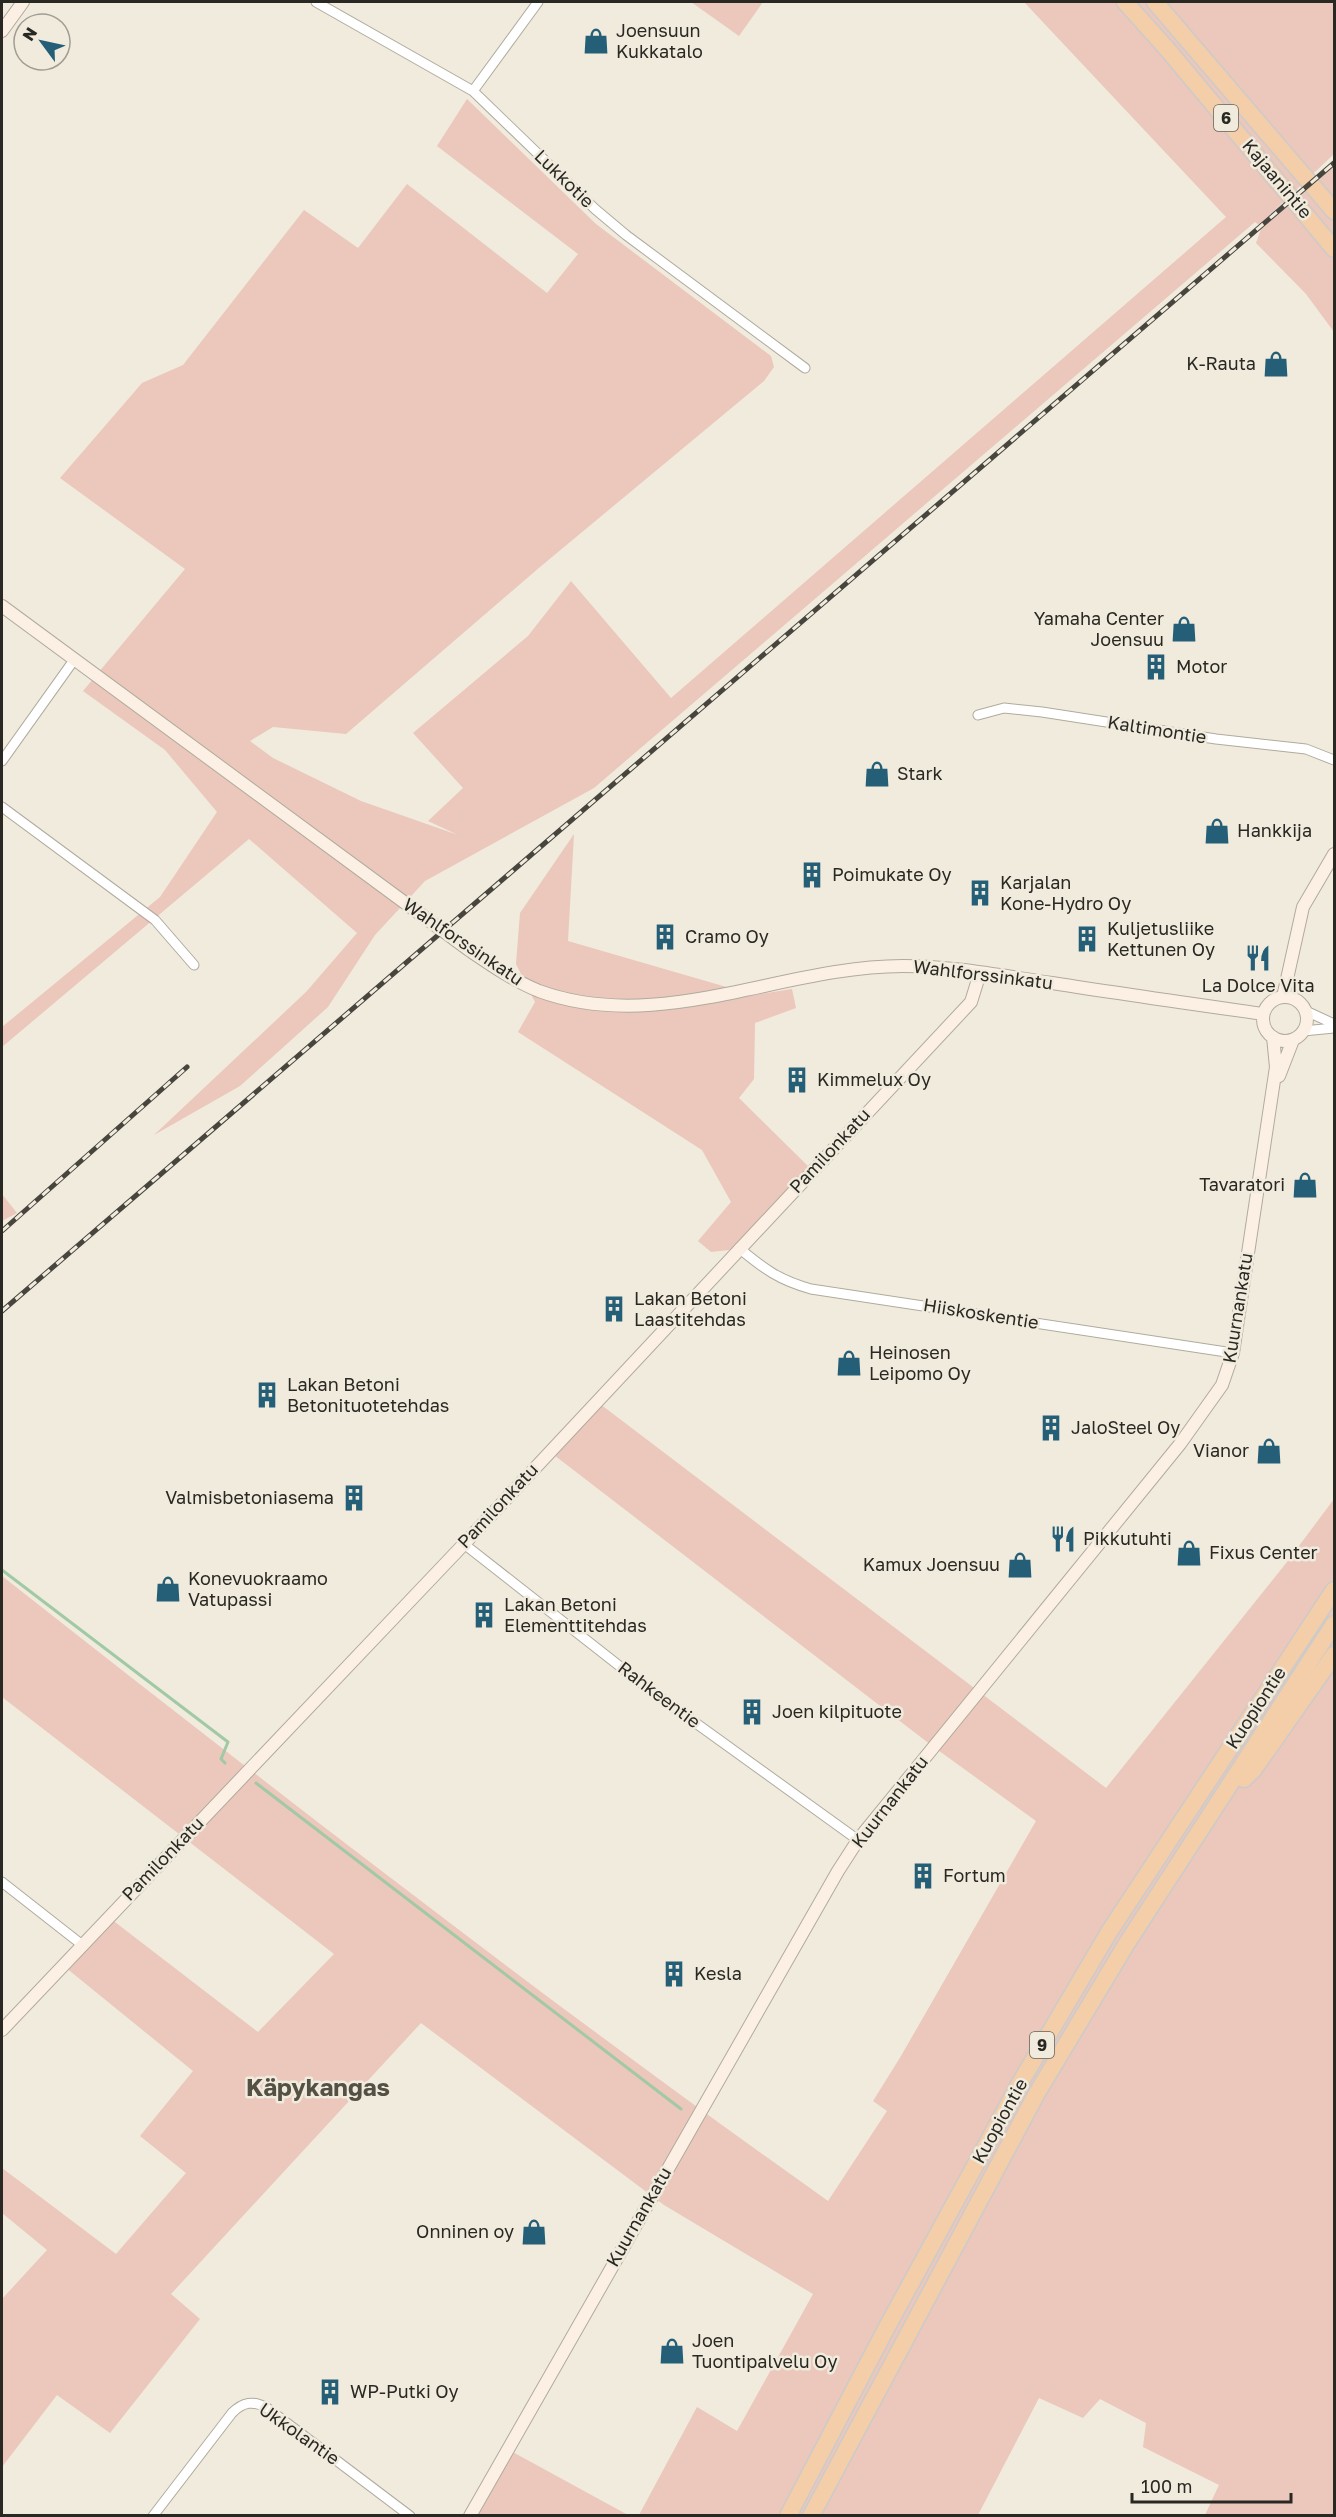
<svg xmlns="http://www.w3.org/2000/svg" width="1336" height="2517" font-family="'Golos Text',sans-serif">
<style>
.green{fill:#ebc7bc}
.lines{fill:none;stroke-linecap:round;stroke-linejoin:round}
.stream{stroke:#a1c9a5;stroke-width:3}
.street-casing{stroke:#b0ab9e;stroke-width:11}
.secondary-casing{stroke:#b0ab9e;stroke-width:14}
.highway-casing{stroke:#cccbca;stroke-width:19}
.street{stroke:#fff;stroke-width:9}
.secondary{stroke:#fcf0e5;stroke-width:12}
.highway{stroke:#f4cda9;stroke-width:16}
.rail-casing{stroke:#47453e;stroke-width:5}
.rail{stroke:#f0ebdd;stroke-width:3;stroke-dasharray:9;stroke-linecap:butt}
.labels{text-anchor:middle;stroke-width:5;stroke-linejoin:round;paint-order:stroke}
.shield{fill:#f0ebdd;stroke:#65625b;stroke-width:1.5}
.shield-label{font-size:16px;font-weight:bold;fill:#2a2823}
.poi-label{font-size:18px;fill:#2a2823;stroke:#f0ebdd;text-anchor:start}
.street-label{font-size:18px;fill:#2a2823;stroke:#f0ebdd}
.district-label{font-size:24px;font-weight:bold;fill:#545044;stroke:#f0ebdd}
</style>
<rect width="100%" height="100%" fill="#f0ebdd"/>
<path class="green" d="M691,2H763L739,36Z
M1024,2H1334V154L1259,225L1255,222L594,788L425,881L375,935L328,1007L240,1086L154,1135L306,992L357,933L249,839L2,1047V1027L160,897L217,812L165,750L83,691L185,569L60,478L142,383L183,365L304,210L358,248L407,184L547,293L578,254L437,146L467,99L596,224L771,356L774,367L764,381L540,567L346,734L273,727L250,741L273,758L361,801L458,835L428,821L463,788L413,733L528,636L571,581L671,698L1226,217Z
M1334,166V332L1306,294L1256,243L1261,229Z
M574,834L568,941L754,995L792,989L796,1008L755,1023L754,1079L739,1098L816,1174L747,1248L711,1252L698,1241L731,1202L702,1150L518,1032L535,1002L516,964L520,913Z
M2,1194L17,1213L2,1221Z
M600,1404L1106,1788L1287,1562L1334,1499V2515H1205L1219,2485L1143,2447L1146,2423L1100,2399L1083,2418L1039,2398L978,2515H639L697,2407L737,2431L813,2294L664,2205L421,2023L171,2294L200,2319L110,2433L57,2395L2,2467V2299L47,2250L2,2213V2168L116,2254L186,2173L140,2136L193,2071L65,1967L111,1919L258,2032L334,1954L2,1697V1576C273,1789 546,2001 828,2201L887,2111L873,2101L901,2056L1036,1821L931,1745L554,1455Z
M509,2450L628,2515L472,2516Z"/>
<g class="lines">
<path class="stream" d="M2,1570L228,1742L221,1759L225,1763
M256,1783L681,2109"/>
<g class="street-casing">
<path id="street" d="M316,2L473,91L595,209L626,235L805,368
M473,91L538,2
M978,715L1004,708L1042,712L1216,739L1306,749L1334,760
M2,761L74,660
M2,807L155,920L194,965
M1306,1011L1334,1024
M1303,1031L1334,1028
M739,1248C764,1269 779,1280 811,1289L1233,1353
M464,1544L650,1690L858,1840
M2,1882L81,1944
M153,2516L232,2413C243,2402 253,2400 267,2408L410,2516"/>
</g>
<g class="secondary-casing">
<path id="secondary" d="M2,31L23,2
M2,606L469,950C491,965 514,981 539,991C659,1035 782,966 903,966C953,966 1003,976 1052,983C1122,994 1193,1004 1263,1014
M1283,997L1303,907L1334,854
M1263 1019a22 22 0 1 1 44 0a22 22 0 1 1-44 0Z
M1279,1076L1293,1040
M2,2030L464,1544L971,1002L980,973
M470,2516L838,1871L858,1840L1180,1444L1222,1385L1233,1353L1276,1067L1273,1037"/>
</g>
<g class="highway-casing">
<path id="highway" d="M1125,2L1168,50L1334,249
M1155,2L1334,211
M1244,1779L1254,1769L1334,1655
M788,2516L887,2327L1020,2083L1109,1932L1334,1590
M811,2516L1037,2093L1127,1943L1334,1624"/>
</g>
<use href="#street" class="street"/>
<use href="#secondary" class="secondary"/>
<use href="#highway" class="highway"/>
<g class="rail-casing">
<path id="rail" d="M2,1231L187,1067
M2,1311L1334,163"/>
</g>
<use href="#rail" class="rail"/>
</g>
<defs>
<g id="shop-bare" transform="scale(2.07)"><path d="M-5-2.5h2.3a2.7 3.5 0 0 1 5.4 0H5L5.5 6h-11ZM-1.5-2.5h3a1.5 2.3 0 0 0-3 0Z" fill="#245f77" stroke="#f0ebdd" stroke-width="2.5" paint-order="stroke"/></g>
<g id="building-bare" transform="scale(2.07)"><path d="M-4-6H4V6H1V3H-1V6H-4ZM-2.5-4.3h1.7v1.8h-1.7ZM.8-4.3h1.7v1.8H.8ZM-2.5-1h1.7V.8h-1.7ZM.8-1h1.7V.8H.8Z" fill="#245f77" stroke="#f0ebdd" stroke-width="2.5" paint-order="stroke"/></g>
<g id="restaurant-bare" transform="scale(2.07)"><path d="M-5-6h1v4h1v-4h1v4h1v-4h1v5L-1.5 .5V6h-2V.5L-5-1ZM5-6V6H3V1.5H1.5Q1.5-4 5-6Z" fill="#245f77" stroke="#f0ebdd" stroke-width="2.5" paint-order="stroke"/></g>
</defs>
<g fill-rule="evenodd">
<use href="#shop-bare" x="596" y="41"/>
<use href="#shop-bare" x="1276" y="364"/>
<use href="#shop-bare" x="1184" y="629"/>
<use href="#building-bare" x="1156" y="667"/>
<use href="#shop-bare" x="877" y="774"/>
<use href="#shop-bare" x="1217" y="831"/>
<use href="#building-bare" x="812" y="875"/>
<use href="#building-bare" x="980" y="893"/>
<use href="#building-bare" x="665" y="937"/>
<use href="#building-bare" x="1087" y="939"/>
<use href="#restaurant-bare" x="1258" y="958"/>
<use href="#building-bare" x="797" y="1080"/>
<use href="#shop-bare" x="1305" y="1185"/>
<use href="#building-bare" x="614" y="1309"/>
<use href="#shop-bare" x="849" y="1363"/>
<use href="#building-bare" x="267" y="1395"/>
<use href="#building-bare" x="1051" y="1428"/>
<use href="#shop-bare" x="1269" y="1451"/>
<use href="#building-bare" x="354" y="1498"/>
<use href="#restaurant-bare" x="1063" y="1539"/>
<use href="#shop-bare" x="1189" y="1553"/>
<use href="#shop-bare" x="1020" y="1565"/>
<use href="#shop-bare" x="168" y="1589"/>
<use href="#building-bare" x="484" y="1615"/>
<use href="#building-bare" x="752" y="1712"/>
<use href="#building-bare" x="923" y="1876"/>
<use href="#building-bare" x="674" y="1974"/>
<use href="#shop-bare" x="534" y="2232"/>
<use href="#shop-bare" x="672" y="2351"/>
<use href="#building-bare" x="330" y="2392"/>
</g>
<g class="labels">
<g class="shield">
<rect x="1214" y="105" width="24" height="26" rx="4.5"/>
<rect x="1030" y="2032" width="24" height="26" rx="4.5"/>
</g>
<g class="shield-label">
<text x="1226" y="124">6</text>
<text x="1042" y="2051">9</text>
</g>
<g class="poi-label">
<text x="616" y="37">Joensuun<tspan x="616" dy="21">Kukkatalo</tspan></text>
<text x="1256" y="370" text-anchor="end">K-Rauta</text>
<text x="1164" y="625" text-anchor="end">Yamaha Center<tspan x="1164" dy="21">Joensuu</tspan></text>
<text x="1176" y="673">Motor</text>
<text x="897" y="780">Stark</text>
<text x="1237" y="837">Hankkija</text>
<text x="832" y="881">Poimukate Oy</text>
<text x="1000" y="889">Karjalan<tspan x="1000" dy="21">Kone-Hydro Oy</tspan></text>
<text x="1107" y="935">Kuljetusliike<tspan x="1107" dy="21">Kettunen Oy</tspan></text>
<text x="685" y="943">Cramo Oy</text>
<text x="1258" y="992" text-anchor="middle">La Dolce Vita</text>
<text x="817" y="1086">Kimmelux Oy</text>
<text x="1285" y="1191" text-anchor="end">Tavaratori</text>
<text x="634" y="1305">Lakan Betoni<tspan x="634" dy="21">Laastitehdas</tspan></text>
<text x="869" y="1359">Heinosen<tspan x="869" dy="21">Leipomo Oy</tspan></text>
<text x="287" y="1391">Lakan Betoni<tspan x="287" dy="21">Betonituotetehdas</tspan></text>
<text x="1071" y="1434">JaloSteel Oy</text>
<text x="1249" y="1457" text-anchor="end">Vianor</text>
<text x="334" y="1504" text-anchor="end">Valmisbetoniasema</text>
<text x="1083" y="1545">Pikkutuhti</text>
<text x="1209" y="1559">Fixus Center</text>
<text x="1000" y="1571" text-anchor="end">Kamux Joensuu</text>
<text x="188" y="1585">Konevuokraamo<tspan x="188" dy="21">Vatupassi</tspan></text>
<text x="504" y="1611">Lakan Betoni<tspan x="504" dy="21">Elementtitehdas</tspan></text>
<text x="772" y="1718">Joen kilpituote</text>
<text x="943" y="1882">Fortum</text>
<text x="694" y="1980">Kesla</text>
<text x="514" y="2238" text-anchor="end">Onninen oy</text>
<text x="692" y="2347">Joen<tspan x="692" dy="21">Tuontipalvelu Oy</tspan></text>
<text x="350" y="2398">WP-Putki Oy</text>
</g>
<g class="street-label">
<text transform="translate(564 179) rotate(44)" y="6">Lukkotie</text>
<text transform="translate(1277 179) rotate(50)" y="6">Kajaanintie</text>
<text transform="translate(1157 730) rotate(9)" y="6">Kaltimontie</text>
<text transform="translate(463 942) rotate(34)" y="6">Wahlforssinkatu</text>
<text transform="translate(983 975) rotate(7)" y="6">Wahlforssinkatu</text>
<text transform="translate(830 1151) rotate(-47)" y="6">Pamilonkatu</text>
<text transform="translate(1238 1308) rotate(-81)" y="6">Kuurnankatu</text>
<text transform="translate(981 1314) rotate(9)" y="6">Hiiskoskentie</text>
<text transform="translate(498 1506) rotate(-47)" y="6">Pamilonkatu</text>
<text transform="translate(659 1695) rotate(37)" y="6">Rahkeentie</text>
<text transform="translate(1256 1708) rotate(-57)" y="6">Kuopiontie</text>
<text transform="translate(890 1802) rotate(-52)" y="6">Kuurnankatu</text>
<text transform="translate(163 1859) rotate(-46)" y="6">Pamilonkatu</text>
<text transform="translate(1000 2121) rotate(-61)" y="6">Kuopiontie</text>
<text transform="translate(639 2217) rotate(-60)" y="6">Kuurnankatu</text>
<text transform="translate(299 2434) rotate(35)" y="6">Ukkolantie</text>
</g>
<g class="district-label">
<text x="318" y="2096">Käpykangas</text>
</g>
</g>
<rect width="1336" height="2517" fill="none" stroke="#2a2823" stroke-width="6"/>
<g transform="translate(42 42) rotate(303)"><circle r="28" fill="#f0ebdd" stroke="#a19d93" stroke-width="1.5"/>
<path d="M0-4.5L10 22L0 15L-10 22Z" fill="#245f77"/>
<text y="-9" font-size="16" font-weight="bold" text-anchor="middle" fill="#2a2823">N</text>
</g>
<path d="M1132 2493v9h159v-9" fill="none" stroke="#2a2823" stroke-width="3"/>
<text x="1141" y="2493" font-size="18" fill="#2a2823" stroke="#f0ebdd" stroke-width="4.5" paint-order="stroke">100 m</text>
</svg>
